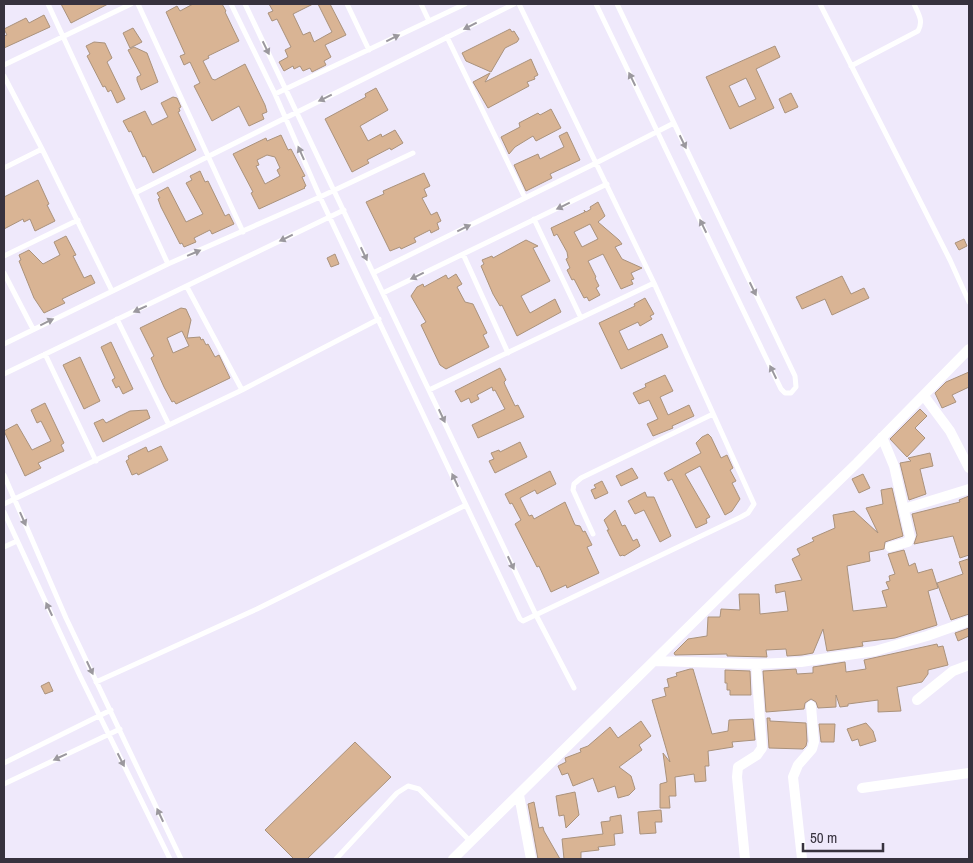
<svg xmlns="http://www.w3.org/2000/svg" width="973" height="863" font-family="'Archivo Narrow',sans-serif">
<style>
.building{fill:#d9b494;stroke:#aa927c;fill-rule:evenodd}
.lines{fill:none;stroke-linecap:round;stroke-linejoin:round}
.service{stroke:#fff;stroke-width:5}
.minor{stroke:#fff;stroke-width:10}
.oneway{fill:#9b989e}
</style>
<rect width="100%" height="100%" fill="#efe9fb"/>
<path class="building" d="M61,4H108L71,23Z
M193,4H222L226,11L225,12L239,41L208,56L209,58L203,61L212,79L215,80L245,64L265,105L267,112L262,114L264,119L249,126L239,106L212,121L194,86L200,83L190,62L184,65L180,56L185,54L166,12L177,6L180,11Z
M269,4H313L293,14L303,35L310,32L314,42L332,32L318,4H330L346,35L325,45L331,57L324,61L326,65L312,72L310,68L303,71L300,66L294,69L293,66L284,71L279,62L288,57L285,50L291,47L277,19L272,21L268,13L273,11Z
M44,15L50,27L4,48V36L7,35L4,29L26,18L29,23Z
M133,28L142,42L130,48L123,33Z
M510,29L512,32L514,31L519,39L517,42L505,48L491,72L466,61L462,53Z
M94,42L105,43L112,58L107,62L125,99L117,103L111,90L108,92L105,86L103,87L87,56L90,54L86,46Z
M775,46L780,57L756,69L774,108L730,129L706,77ZM746,78L756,99L739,107L729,86Z
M134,47L147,53L158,82L141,90L137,80V77L141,75L128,50Z
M531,59L538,75L534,77L535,79L527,82L529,86L488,108L473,82L490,73L485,82Z
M376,88L388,110L360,126L368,141L381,134L382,137L395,130L403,143L391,150L390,148L367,160L369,163L352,172L325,119L366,97L365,94Z
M791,93L798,107L785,113L779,99Z
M173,97L177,98L181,107L179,108L180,111L178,112L196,150L153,173L145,156L143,157L131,131L129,132L123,121L145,111L152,125L168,117L161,103Z
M551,109L561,128L536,141L533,136L515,147L509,154L501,137L520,127L519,123L538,113L540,115Z
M567,132L580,160L550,174L552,178L526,191L514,165L538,154L540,159L564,147L559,136Z
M281,135L288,150L291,149L305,176L302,177L306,186L304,187L305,188L259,209L251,193L253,192L233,154L266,138L267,141ZM267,155L275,157L280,168L277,170L280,176L265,184L256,166L259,165L257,160Z
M200,171L205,182L208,181L225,216L229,214L234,224L212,234L210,230L194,238L196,242L184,247L182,243L180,244L161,207L158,199L160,198L157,193L168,187L186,222L203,214L186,183L192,180L190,176Z
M424,173L430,186L424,189L427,196L422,198L431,215L437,212L441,221L437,223L439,229L431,233L430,230L414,238L416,242L401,249L400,247L390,251L366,202L384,194L383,191Z
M38,180L49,204L47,205L55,221L35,231L30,219L24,222L23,219L4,229V197Z
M598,202L605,216L598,222L619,240L622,244L615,247L622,259L642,268L631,273L634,279L631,280L633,284L621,289L603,254L588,261L596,277L595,278L599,286L596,288L600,295L589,301L587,297L584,298L574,279L572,280L567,270L570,268L566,259L568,258L567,252L557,234L554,236L551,228L585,212L584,210L586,212L591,209L590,207ZM590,224L598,239L582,247L574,232Z
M66,236L76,255L73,256L84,278L91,275L95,283L62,299L65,303L44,313L34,298L19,261L21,260L19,255L29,250L43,264L60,255L54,242Z
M964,239L967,246L959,250L955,243Z
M526,240L538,246L533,248L550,281L521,296L530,313L555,299L561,312L517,336L502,305L500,306L493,294L481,266L484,264L482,260L492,256L493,258Z
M335,254L339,264L331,267L327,258Z
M456,274L462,284L457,287L465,302L473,304L487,333L483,335L489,347L446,369L440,365L421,325L426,322L411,296L417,287L423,284L424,287L446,275L448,279Z
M842,276L851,294L864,288L869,298L832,315L825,299L802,309L796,297Z
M645,298L654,314L650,316L652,319L640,326L638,322L619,331L628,350L662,334L668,347L621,369L599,323L635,306L634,304Z
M181,308L186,309L191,320L187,338L200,337L201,340L203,339L206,345L208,344L215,357L219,355L230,378L176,404L174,401L172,402L164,387L151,358L154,356L140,328ZM182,331L189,346L173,353L167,338Z
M111,342L133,389L123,394L119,386L116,388L112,380L115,378L101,347Z
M80,357L100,401L84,409L63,365Z
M500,368L506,380L504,382L505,385L515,406L518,405L524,417L478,438L472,425L505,409L495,390L493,391L492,387L477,395L479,399L471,403L469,398L461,402L455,391Z
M969,372V387L952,395L956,402L942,408L935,393L946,382Z
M665,375L673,391L660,397L668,415L689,405L694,416L672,426L673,428L653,436L647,424L658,419L649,400L639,404L633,393L646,387L645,384Z
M45,403L64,443L61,445L64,451L38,463L41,468L25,476L4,431L17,424L32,450L51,441L41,421L37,423L31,410Z
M920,409L927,416L915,428L925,438L907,457L890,439Z
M147,410L150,418L103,442L94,423L103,419L106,423L130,411Z
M708,434L711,437L721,458L727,455L732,466L733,468L730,470L736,481L732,483L740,499L732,511L725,515L700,466L685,474L710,517L706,519L707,523L696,528L672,479L668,481L664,473L701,453L696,443L702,437Z
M520,442L527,457L495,473L489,461L494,459L491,453L499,450L500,452Z
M161,446L168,460L138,475L137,473L132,475L126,461L129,459L128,456L146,447L148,452Z
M930,453L933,466L920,469L926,494L909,500L900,463L911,461L908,458Z
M632,468L638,478L621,486L616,476Z
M550,471L556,484L537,494L535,490L520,498L529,516L532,515L534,519L565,502L575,525L580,526L583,532L585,531L592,545L587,547L599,573L567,588L566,585L551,592L539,566L537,567L515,524L521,520L512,503L510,504L505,494Z
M863,474L870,488L859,493L852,479Z
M602,481L608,493L595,499L591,490L596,488L594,485Z
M892,488L903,536L885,542L884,549L869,552L870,561L847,566L853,611L887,607L882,591L889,589L886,582L890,581L889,576L895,574L888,554L904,550L909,566L915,563L918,573L932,569L938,588L928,591L937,625L895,638L862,642L863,646L827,651L823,629L813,653L802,655L787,656L786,649L766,650L767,657L727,656V654L675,655L674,653L688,639L707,636L708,617H720L721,609L740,610L739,594H759L760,614L788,611L785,591L776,593L775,585L802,580L792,559L800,555L797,549L814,541L812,538L835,528L833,515L854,511L878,533L866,508L883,504L881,490Z
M645,492L647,497H654L671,536L660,542L644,510L635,514L628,501Z
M969,496V555L960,558L953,536L914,544L917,535L912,514L960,502L959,500Z
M615,510L622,526L625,525L633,541L637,539L640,546L624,556L623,555L620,556L607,530H609L604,520Z
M968,559L969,564V614L951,620L937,583L963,574L959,562Z
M969,628V636L958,641L955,633Z
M937,644L938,647L943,646L948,665L928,670V674L922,682L897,687L901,711L878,712V700L848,704V706L840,707L836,695V707L818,708L816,702L811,699L805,703L804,709L766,712L763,671L796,669L797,674L813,673V667L845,662L846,672L866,669L864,660Z
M690,669H693L712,734L728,731L729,720L753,719L755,740L732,742L733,747L708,751L709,766H705L706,781L695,782L694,774L675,777L676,796H669L670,808H660V784L667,782L663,753L670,762L652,700L666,696L664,688L669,687L667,679L677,676L676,673Z
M725,670L750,671L751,695H730V690H727V683H725Z
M49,682L53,691L45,694L41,686Z
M767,718H770V721L806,723L807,741L806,746L803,749L769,748Z
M641,721L651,736L639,745L642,750L619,767L631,776L635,789L629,795L618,798L615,786L598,792L593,778L573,786L568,773L562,775L558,766L566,762L565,758L581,752L580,749L588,746L610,727L618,738Z
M866,723L873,731L876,741L860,746L858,739L852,741L847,729Z
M819,724H835L834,742H821Z
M355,742L391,777L307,859H294L265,830Z
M575,792L579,815L566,828L564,815L559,816L556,796Z
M534,802L539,828L543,827L544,831L560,859H538L528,804Z
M661,810L662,822H655L656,833L640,834L638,812Z
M621,815L623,833L614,834L615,845L598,847L599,850L581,852V859H564L562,839L603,834L601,822L610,821V817Z"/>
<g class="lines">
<path class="service" d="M48,4L168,264
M138,4L243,232
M231,4L275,94L320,197L520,619L523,621L741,517L748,513L754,504L654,283L519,4
M245,4L536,615L574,688
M347,4L369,50
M421,4L429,21
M596,4L781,389L785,393H791L796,387L795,376L617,4
M820,4L950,260L969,302
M447,37L525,198
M4,65L131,4
M851,66L918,31C924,21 918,13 914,4
M4,76L42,149L112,291
M275,94L465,4
M4,168L42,149
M135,193L514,4
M534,219L581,318
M463,254L508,353
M4,256L78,220
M4,273L33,329
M373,273L596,163L674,123
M187,287L242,390
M383,293L607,184
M117,319L169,425
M4,344L168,264L320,197L413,153
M45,354L96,461
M4,374L344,210
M429,390L654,283
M4,475L66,618L181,859
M4,504L242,390L379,319
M4,512L80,676L170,859
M593,534L573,490L574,484L581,478L713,414
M4,547L17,541
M96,682L257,609L466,505
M4,763L111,710
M4,784L120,729
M336,859L397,793L408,786L419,789L470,841"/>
<path class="minor" d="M924,396L950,431L969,468
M882,437L894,466L910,537L908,542L890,547
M904,509L969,489
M655,661L756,664L801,662L875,651L927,636L969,621
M917,700L953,671L969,665
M862,788L969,773
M519,795L531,859
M453,859L731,585L857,463L969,349
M745,859L737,777L738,767L757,755L762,748L756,664
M802,859L793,777L798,765L812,749L814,742L811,706"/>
</g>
<defs><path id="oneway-solid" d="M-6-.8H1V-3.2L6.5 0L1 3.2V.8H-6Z" transform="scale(1.25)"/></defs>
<g class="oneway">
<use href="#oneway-solid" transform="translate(470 26) rotate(153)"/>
<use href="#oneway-solid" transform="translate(393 38) rotate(-26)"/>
<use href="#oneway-solid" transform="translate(266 48) rotate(64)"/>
<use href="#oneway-solid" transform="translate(632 79) rotate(-116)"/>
<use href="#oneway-solid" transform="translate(325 98) rotate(154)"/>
<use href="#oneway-solid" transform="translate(683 142) rotate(64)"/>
<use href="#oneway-solid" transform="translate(301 153) rotate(-114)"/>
<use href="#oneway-solid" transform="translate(563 206) rotate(154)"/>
<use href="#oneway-solid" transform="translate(703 226) rotate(-116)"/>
<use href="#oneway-solid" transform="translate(464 228) rotate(-26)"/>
<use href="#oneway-solid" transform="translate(286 238) rotate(154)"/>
<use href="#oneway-solid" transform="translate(194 253) rotate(-23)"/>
<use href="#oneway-solid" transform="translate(364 254) rotate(65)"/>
<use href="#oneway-solid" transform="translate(417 276) rotate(154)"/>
<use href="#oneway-solid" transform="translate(753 289) rotate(64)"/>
<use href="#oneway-solid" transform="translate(140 309) rotate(155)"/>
<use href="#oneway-solid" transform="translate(47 322) rotate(-26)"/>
<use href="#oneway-solid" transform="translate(773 372) rotate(-116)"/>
<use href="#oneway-solid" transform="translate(442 416) rotate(65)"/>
<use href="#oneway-solid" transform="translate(455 480) rotate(-115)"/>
<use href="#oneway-solid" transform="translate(23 519) rotate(66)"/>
<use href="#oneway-solid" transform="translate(511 563) rotate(65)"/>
<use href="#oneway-solid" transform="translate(49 609) rotate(-115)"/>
<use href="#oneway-solid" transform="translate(90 668) rotate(65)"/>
<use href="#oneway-solid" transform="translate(60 757) rotate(155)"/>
<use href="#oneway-solid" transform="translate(121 760) rotate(63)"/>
<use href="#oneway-solid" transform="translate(160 815) rotate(-115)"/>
</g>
<rect width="973" height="863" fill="none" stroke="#37323e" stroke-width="10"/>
<path d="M803 843v8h80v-8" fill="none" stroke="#37323e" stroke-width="2.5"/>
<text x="810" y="843" font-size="15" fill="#37323e" stroke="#efe9fb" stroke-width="4" paint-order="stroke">50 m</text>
</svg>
